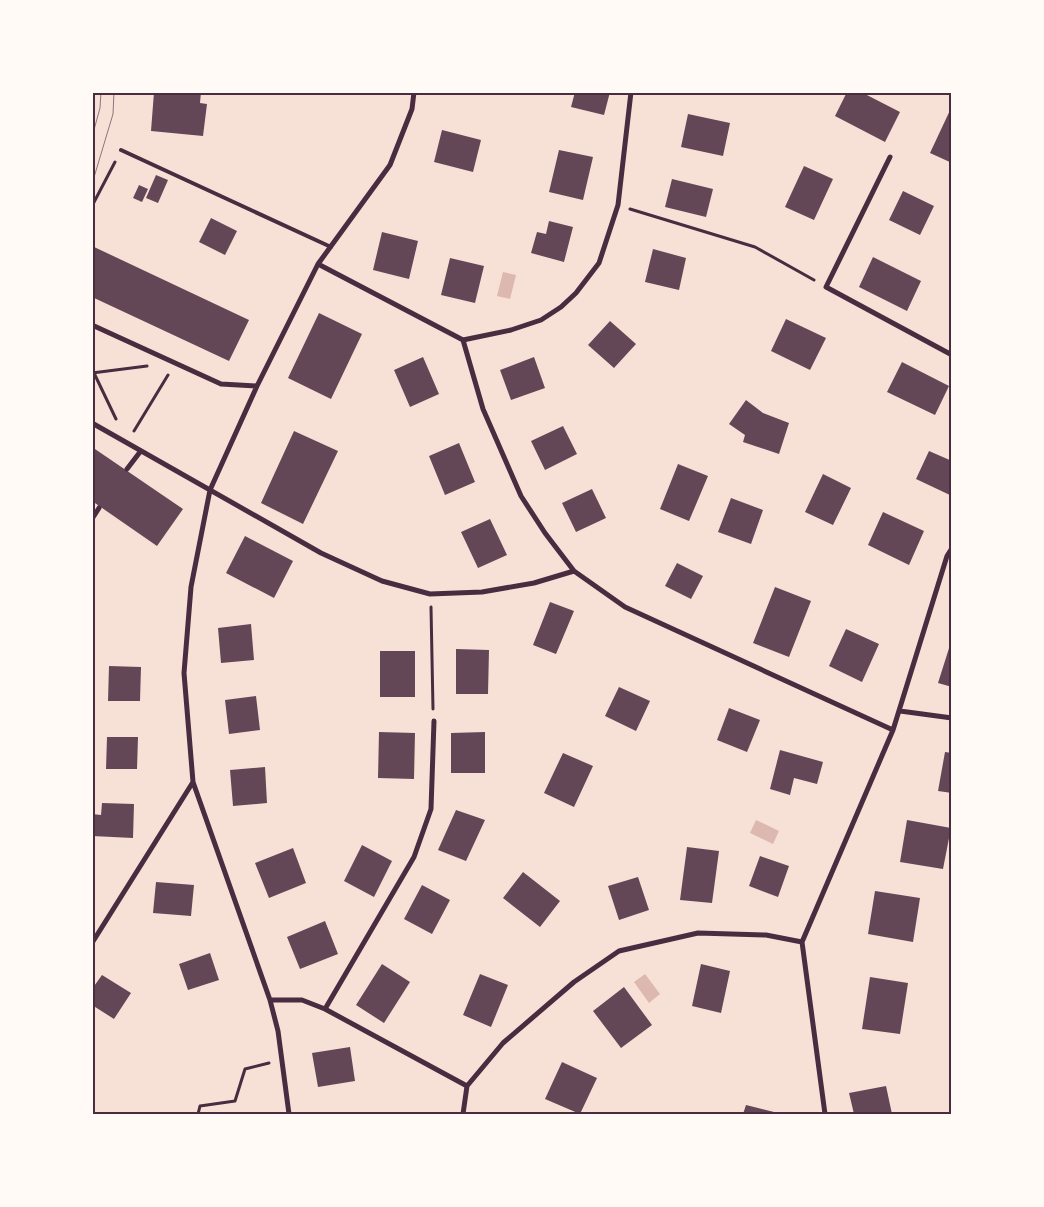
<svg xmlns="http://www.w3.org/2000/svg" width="1044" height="1207" font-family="Mulish,sans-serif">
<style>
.water{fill:#dcb8b0}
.building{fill:#644757}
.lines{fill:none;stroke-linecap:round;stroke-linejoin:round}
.path{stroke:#4a2c40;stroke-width:3}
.service{stroke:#4a2c40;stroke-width:4}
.minor{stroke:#4a2c40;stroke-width:5}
.tram{stroke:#8f747c;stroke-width:1}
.neatline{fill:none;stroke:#4a2c40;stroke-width:2}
</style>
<rect width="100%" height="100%" fill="#f7e1d7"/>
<path class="water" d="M503,272L516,275L510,299L497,296Z
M756,820L779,831L773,844L750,833Z
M645,974L660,994L649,1003L634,982Z"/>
<path class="building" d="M154,92H201L200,103L207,104L203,136L151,131Z
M575,92H610L604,115L571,107Z
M847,92H861L900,112L885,142L835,116Z
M952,106V163L930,153Z
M688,114L730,123L723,156L681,147Z
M442,130L481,140L473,172L434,162Z
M559,150L593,157L583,200L549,192Z
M804,166L833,179L814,220L785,207Z
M156,175L168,180L158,203L146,198Z
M672,179L713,189L706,217L665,207Z
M139,185L148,189L142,202L133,198Z
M903,191L934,206L920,235L889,220Z
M211,218L237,231L225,255L199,242Z
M549,221L573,227L564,262L531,253L537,232L546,234Z
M382,232L418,241L409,279L373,270Z
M92,246L249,320L229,361L92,297Z
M653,249L686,258L679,290L645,282Z
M873,257L921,281L907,311L859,287Z
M450,258L484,266L475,303L441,295Z
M319,313L362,334L331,399L288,378Z
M786,319L826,338L810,370L771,351Z
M610,321L636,344L614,368L588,345Z
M423,357L439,394L410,407L394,370Z
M534,357L545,388L511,400L500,370Z
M902,362L949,386L935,415L887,392Z
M746,400L763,413L789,423L779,454L743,442L745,435L729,424Z
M563,426L577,454L545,470L531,441Z
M294,431L338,451L303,524L261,503Z
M459,443L475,482L445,495L429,456Z
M92,447L183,509L157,546L92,501Z
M929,451L952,461V496L916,479Z
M678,464L708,476L689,521L660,509Z
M823,474L851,488L833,525L805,512Z
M592,489L606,518L576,532L562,503Z
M731,498L763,510L751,544L718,532Z
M883,512L924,531L909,565L868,545Z
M490,519L507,555L478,568L461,532Z
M245,536L293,561L274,598L226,573Z
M677,563L703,576L691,599L665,586Z
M775,587L811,601L789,657L753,643Z
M550,602L574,611L556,654L533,645Z
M251,624L254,660L221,663L218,628Z
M846,629L879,644L862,682L829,666Z
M950,645H952V687L938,683Z
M456,649L489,650L488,694H456Z
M380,651H415V697H380Z
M109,666L141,667L140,701H108Z
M619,687L650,701L636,731L605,716Z
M256,696L260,730L229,734L225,700Z
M729,708L760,720L747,752L717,740Z
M379,732L415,733L414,779L378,778Z
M485,732V773H451V733Z
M107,737H138L137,769H106Z
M780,750L823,762L817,784L794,778L790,795L770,789Z
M945,752L952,753V793L938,791Z
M563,753L593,766L574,807L544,793Z
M265,767L267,803L233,806L230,770Z
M102,803L134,804L133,838L92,836V814L101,815Z
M456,810L485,820L466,861L438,850Z
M907,820L951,828L943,869L900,862Z
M362,845L392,861L374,897L344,881Z
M687,847L719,851L712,903L680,900Z
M293,848L306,883L269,898L255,863Z
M760,856L789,866L778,897L749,886Z
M523,872L560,901L540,927L503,898Z
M638,877L649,910L619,920L608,886Z
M156,882L194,885L191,916L153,913Z
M422,885L450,900L432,934L404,919Z
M875,891L920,898L913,942L868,934Z
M325,921L338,954L300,969L287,937Z
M210,953L219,980L188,990L179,964Z
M382,964L410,982L384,1023L356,1005Z
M701,964L730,971L721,1013L692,1006Z
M480,974L508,985L491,1027L463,1015Z
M102,975L131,993L114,1019L92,1005V989Z
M870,977L908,983L900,1034L862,1029Z
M624,987L652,1025L621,1048L593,1011Z
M350,1047L355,1081L318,1087L312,1053Z
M562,1062L597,1078L580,1114L545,1099Z
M886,1086L892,1114H854L849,1093Z
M746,1105L782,1114H743Z"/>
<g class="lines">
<path class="path" d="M92,206L115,162
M630,209L755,247L814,280
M92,373L147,366
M94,373L116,419
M134,431L168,375
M431,607L433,709
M198,1114L200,1106L235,1101L245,1069L269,1063"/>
<path class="service" d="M121,150L331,247"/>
<path class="minor" d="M890,157L826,287L952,355
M318,264L463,340L483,409L521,496L545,533L574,571L625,607L893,730
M92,325L221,384L257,386
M463,340L511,330L541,320L561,307L576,293L599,263L618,205L631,92
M92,423L321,553L382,581L430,594L482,592L534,583L574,571
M127,469L140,452
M92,519L99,508
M900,711L952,718
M92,943L193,782
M270,1000H302L325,1009L467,1086
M325,1009L414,857L431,809L434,721
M289,1114L278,1031L270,1000L193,782L184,673L191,587L210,490L257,386L318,264L390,165L412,109L414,92
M463,1114L467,1086L503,1043L574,982L619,951L698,933L766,935L802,942
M825,1114L802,942L893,730L947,556L952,548"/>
<path class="tram" d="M92,137L100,108L101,92
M92,184L113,114L114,92"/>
</g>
<rect width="1044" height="1207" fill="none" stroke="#fffaf5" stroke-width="188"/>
<rect x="94" y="94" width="856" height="1019" class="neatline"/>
</svg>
